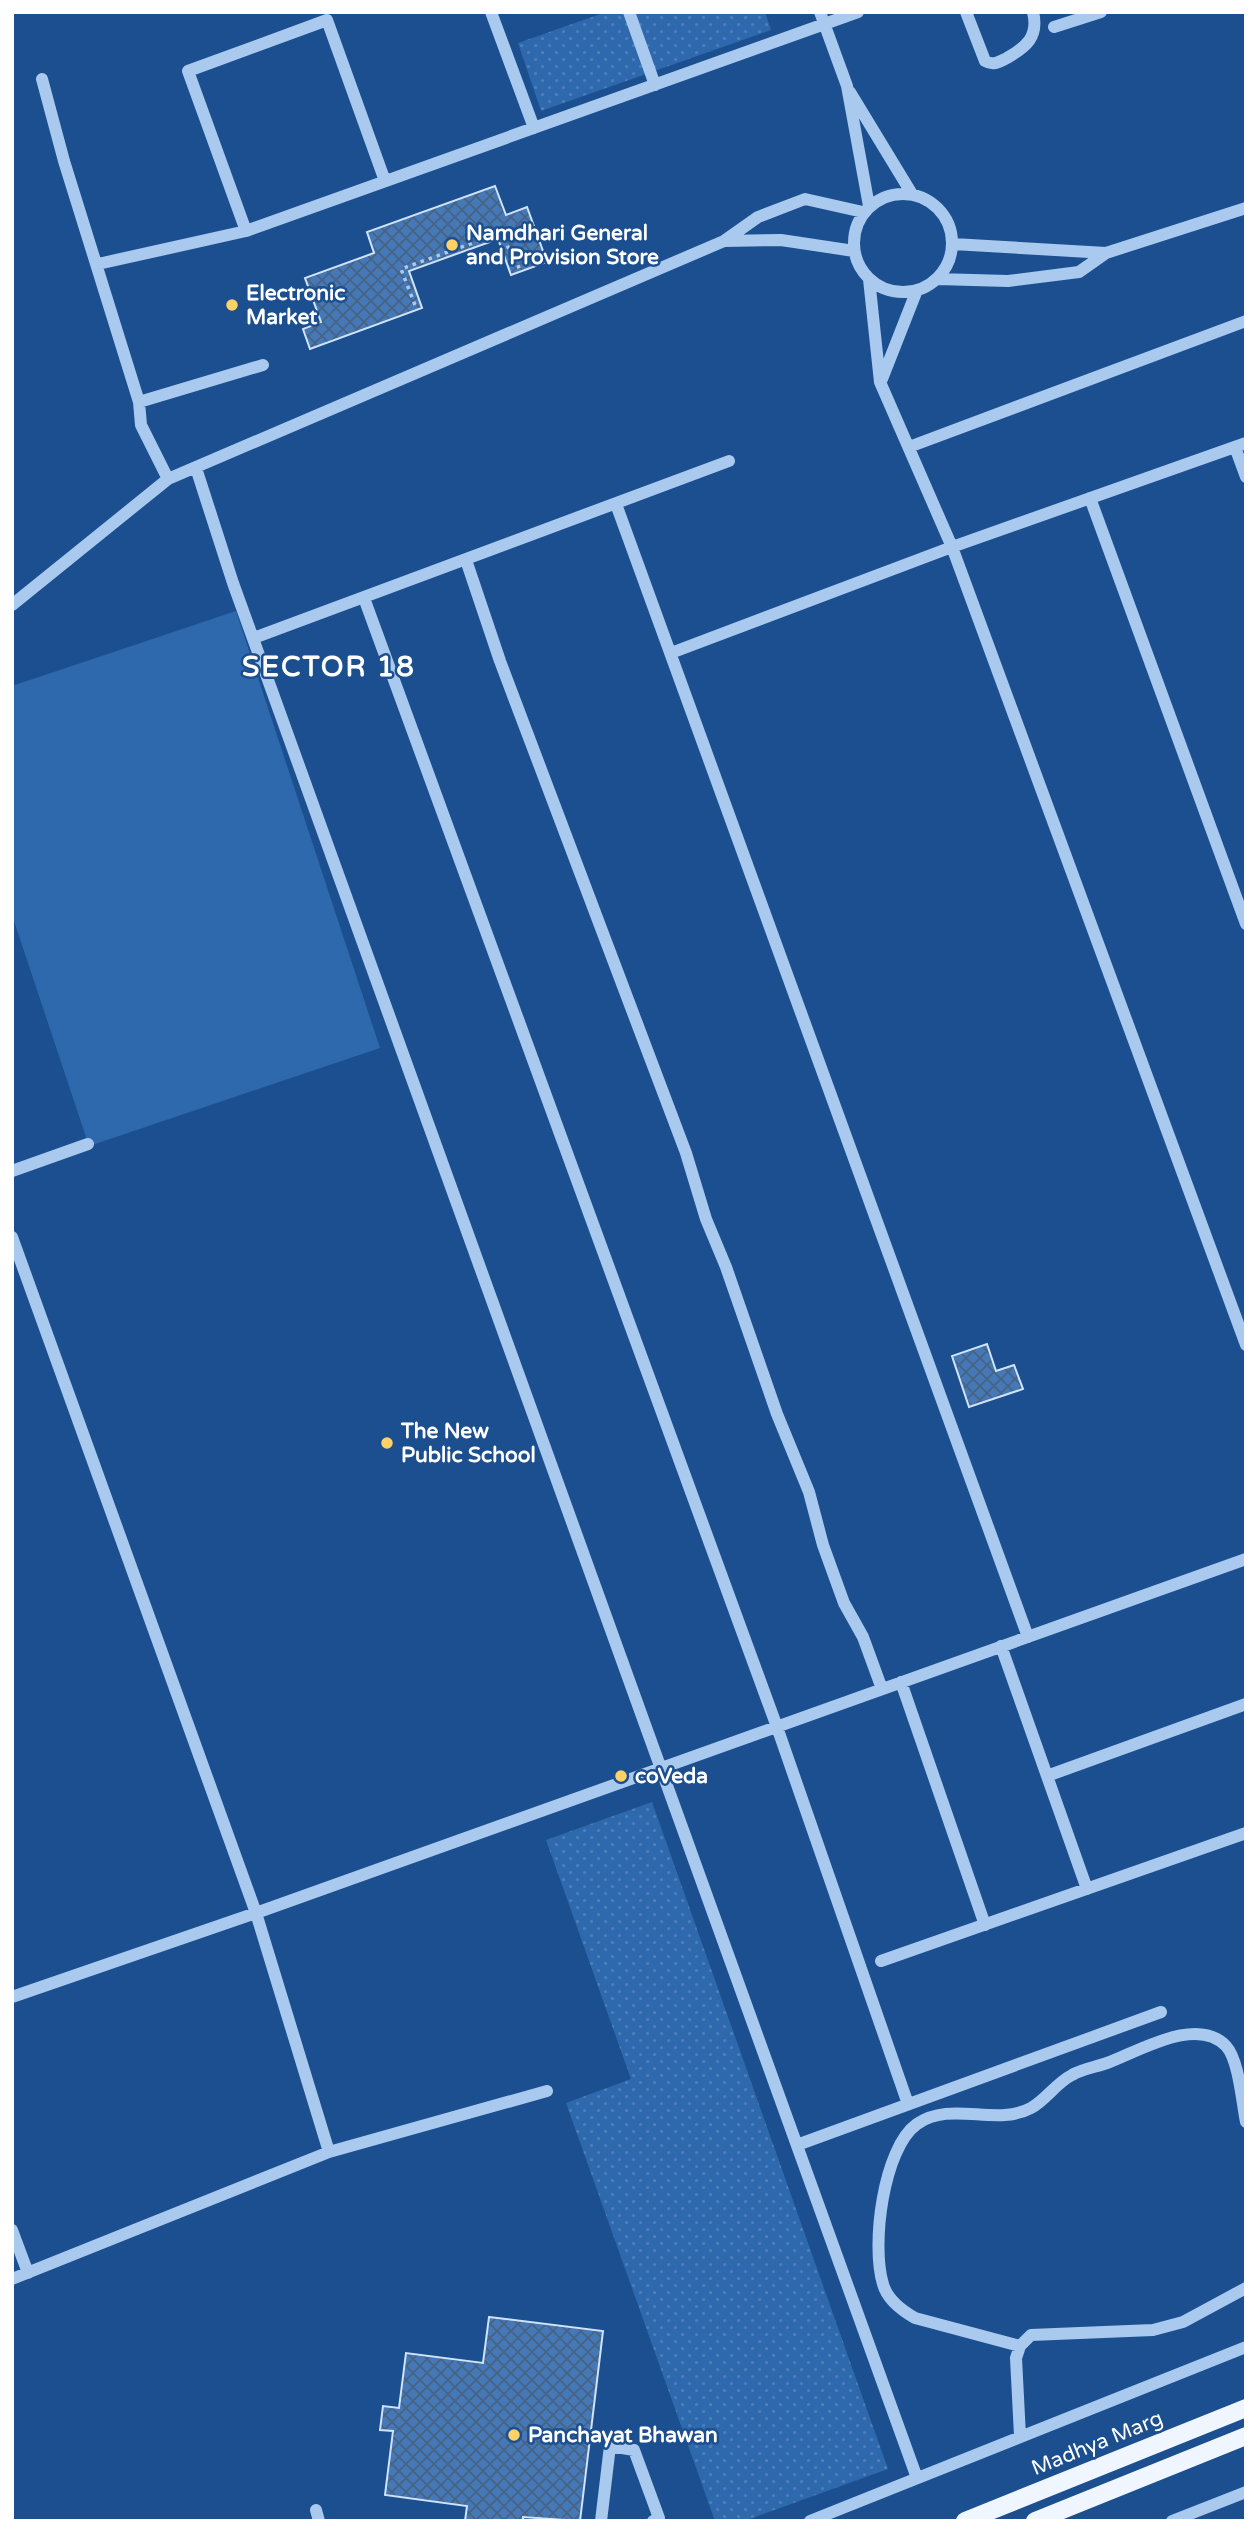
<svg xmlns="http://www.w3.org/2000/svg" width="1258" height="2533" font-family="'Varela Round',sans-serif">
<style>
.grass{fill:url(#grass-dots)}
.garden{fill:#2e69ad}
.building{fill:url(#building-cross-hatch);stroke:#cfe3fa;stroke-width:2}
.lines{fill:none;stroke-linecap:round;stroke-linejoin:round}
.path{stroke:#a9c9ee;stroke-width:3.5;stroke-dasharray:3.5 5;stroke-linecap:butt}
.minor{stroke:#a9c9ee;stroke-width:12}
.major{stroke:#f0f6ff;stroke-width:18}
.poi-dot{fill:#ffd166;stroke:#1b4f8f;stroke-width:2.5}
.labels{text-anchor:middle;stroke-width:5;stroke-linejoin:round;paint-order:stroke}
.poi-label{font-size:21px;font-weight:bold;fill:#fff;stroke:#1b4f8f;text-anchor:start}
.street-label{font-size:21px;fill:#fff;stroke:#1b4f8f}
.district-label{font-size:28px;font-weight:bold;letter-spacing:2px;fill:#fff;stroke:#1b4f8f}
</style>
<defs>
<pattern id="grass-dots" width="8" height="8" patternUnits="userSpaceOnUse" patternTransform="scale(1.75)"><rect width="8" height="8" fill="#2e69ad"/><path d="M2 2h.1M6 6h.1" fill="none" stroke="#4d80b9" stroke-width="1.8" stroke-linecap="round"/></pattern>
<pattern id="building-cross-hatch" width="8" height="8" patternUnits="userSpaceOnUse" patternTransform="scale(1.75)"><rect width="8" height="8" fill="#4478b7"/><path d="M0 0l8 8M0 8l8-8" fill="none" stroke="#486282"/></pattern>
</defs>
<rect width="100%" height="100%" fill="#1b4f8f"/>
<path class="grass" d="M606,12H765L771,30L541,111L518,43Z
M652,1802L888,2469L744,2521H715L566,2103L631,2079L546,1840Z"/>
<path class="garden" d="M236,611L380,1048L89,1146L12,915V686Z"/>
<path class="building" d="M495,186L506,215L527,207L547,262L511,275L498,239L409,271L422,308L310,349L303,329L321,322L305,278L374,253L367,232Z
M987,1344L996,1371L1014,1365L1023,1389L969,1407L952,1356Z
M489,2317L603,2331L580,2521L523,2517V2521H465L467,2506L385,2495L393,2431L380,2430L383,2406L399,2408L406,2353L483,2363Z"/>
<g class="lines">
<path class="path" d="M415,305L401,269L503,232L515,268L538,260"/>
<path class="minor" d="M491,12L534,128
M629,12L655,85
M820,12L847,86L869,206
M966,12L985,61C993,66 999,62 1007,58C1026,47 1039,37 1033,12
M1054,27L1101,12
M42,79L64,161L139,402L141,425L168,479
M850,92L912,194
M854 243a49 49 0 1 1 98 0a49 49 0 1 1-98 0Z
M246,231L188,71L327,20L385,181
M724,241L781,240L854,251
M953,244L1106,253
M98,264L246,231L858,12
M869,279L880,382L952,547L1246,1345
M937,279L1008,281L1079,272L1106,253L1246,208
M882,379L917,290
M139,402L263,365
M909,447L1246,321
M1235,447L1246,477
M196,468L233,583L917,2478
M1090,498L1246,924
M616,504L1028,1637
M466,560L500,661L686,1153L706,1219L726,1267L777,1414L809,1492L823,1545L844,1603L863,1637L882,1689
M364,598L777,1727L908,2104
M12,605L168,479L724,241L758,217L805,199L863,212
M254,638L729,461
M671,653L952,547L1246,443
M12,1171L88,1144
M12,1237L256,1913L329,2152
M1001,1646L1087,1889
M901,1682L985,1925
M1047,1776L1246,1704
M881,1961L1246,1833
M12,1997L256,1913L1246,1559
M797,2145L1161,2012
M12,2230L28,2273
M12,2279L329,2152L547,2091
M1020,2346L915,2318C901,2310 887,2299 883,2284C871,2246 883,2148 917,2124C951,2100 996,2127 1031,2108C1046,2100 1056,2083 1072,2075C1082,2069 1096,2067 1107,2063C1138,2052 1197,2015 1226,2046C1239,2060 1242,2103 1246,2122
M1020,2436L1016,2358L1020,2346L1031,2335L1153,2330L1183,2322L1246,2288
M316,2510L319,2521
M601,2521L610,2446L634,2450L659,2518L653,2521
M810,2521L1246,2347
M1172,2521L1246,2492"/>
<path class="major" d="M965,2521L1246,2408
M1035,2521L1246,2436"/>
</g>
<g class="poi-dot">
<circle cx="452" cy="245" r="7"/>
<circle cx="232" cy="305" r="7"/>
<circle cx="387" cy="1443" r="7"/>
<circle cx="621" cy="1776" r="7"/>
<circle cx="514" cy="2435" r="7"/>
</g>
<g class="labels">
<g class="poi-label">
<text x="466" y="240">Namdhari General<tspan x="466" dy="24">and Provision Store</tspan></text>
<text x="246" y="300">Electronic<tspan x="246" dy="24">Market</tspan></text>
<text x="401" y="1438">The New<tspan x="401" dy="24">Public School</tspan></text>
<text x="635" y="1783">coVeda</text>
<text x="528" y="2442">Panchayat Bhawan</text>
</g>
<g class="street-label">
<text transform="translate(1097 2443) rotate(-22)" y="7">Madhya Marg</text>
</g>
<g class="district-label">
<text x="329" y="676">SECTOR 18</text>
</g>
</g>
<rect width="1258" height="2533" fill="none" stroke="#ffffff" stroke-width="28"/>
</svg>
